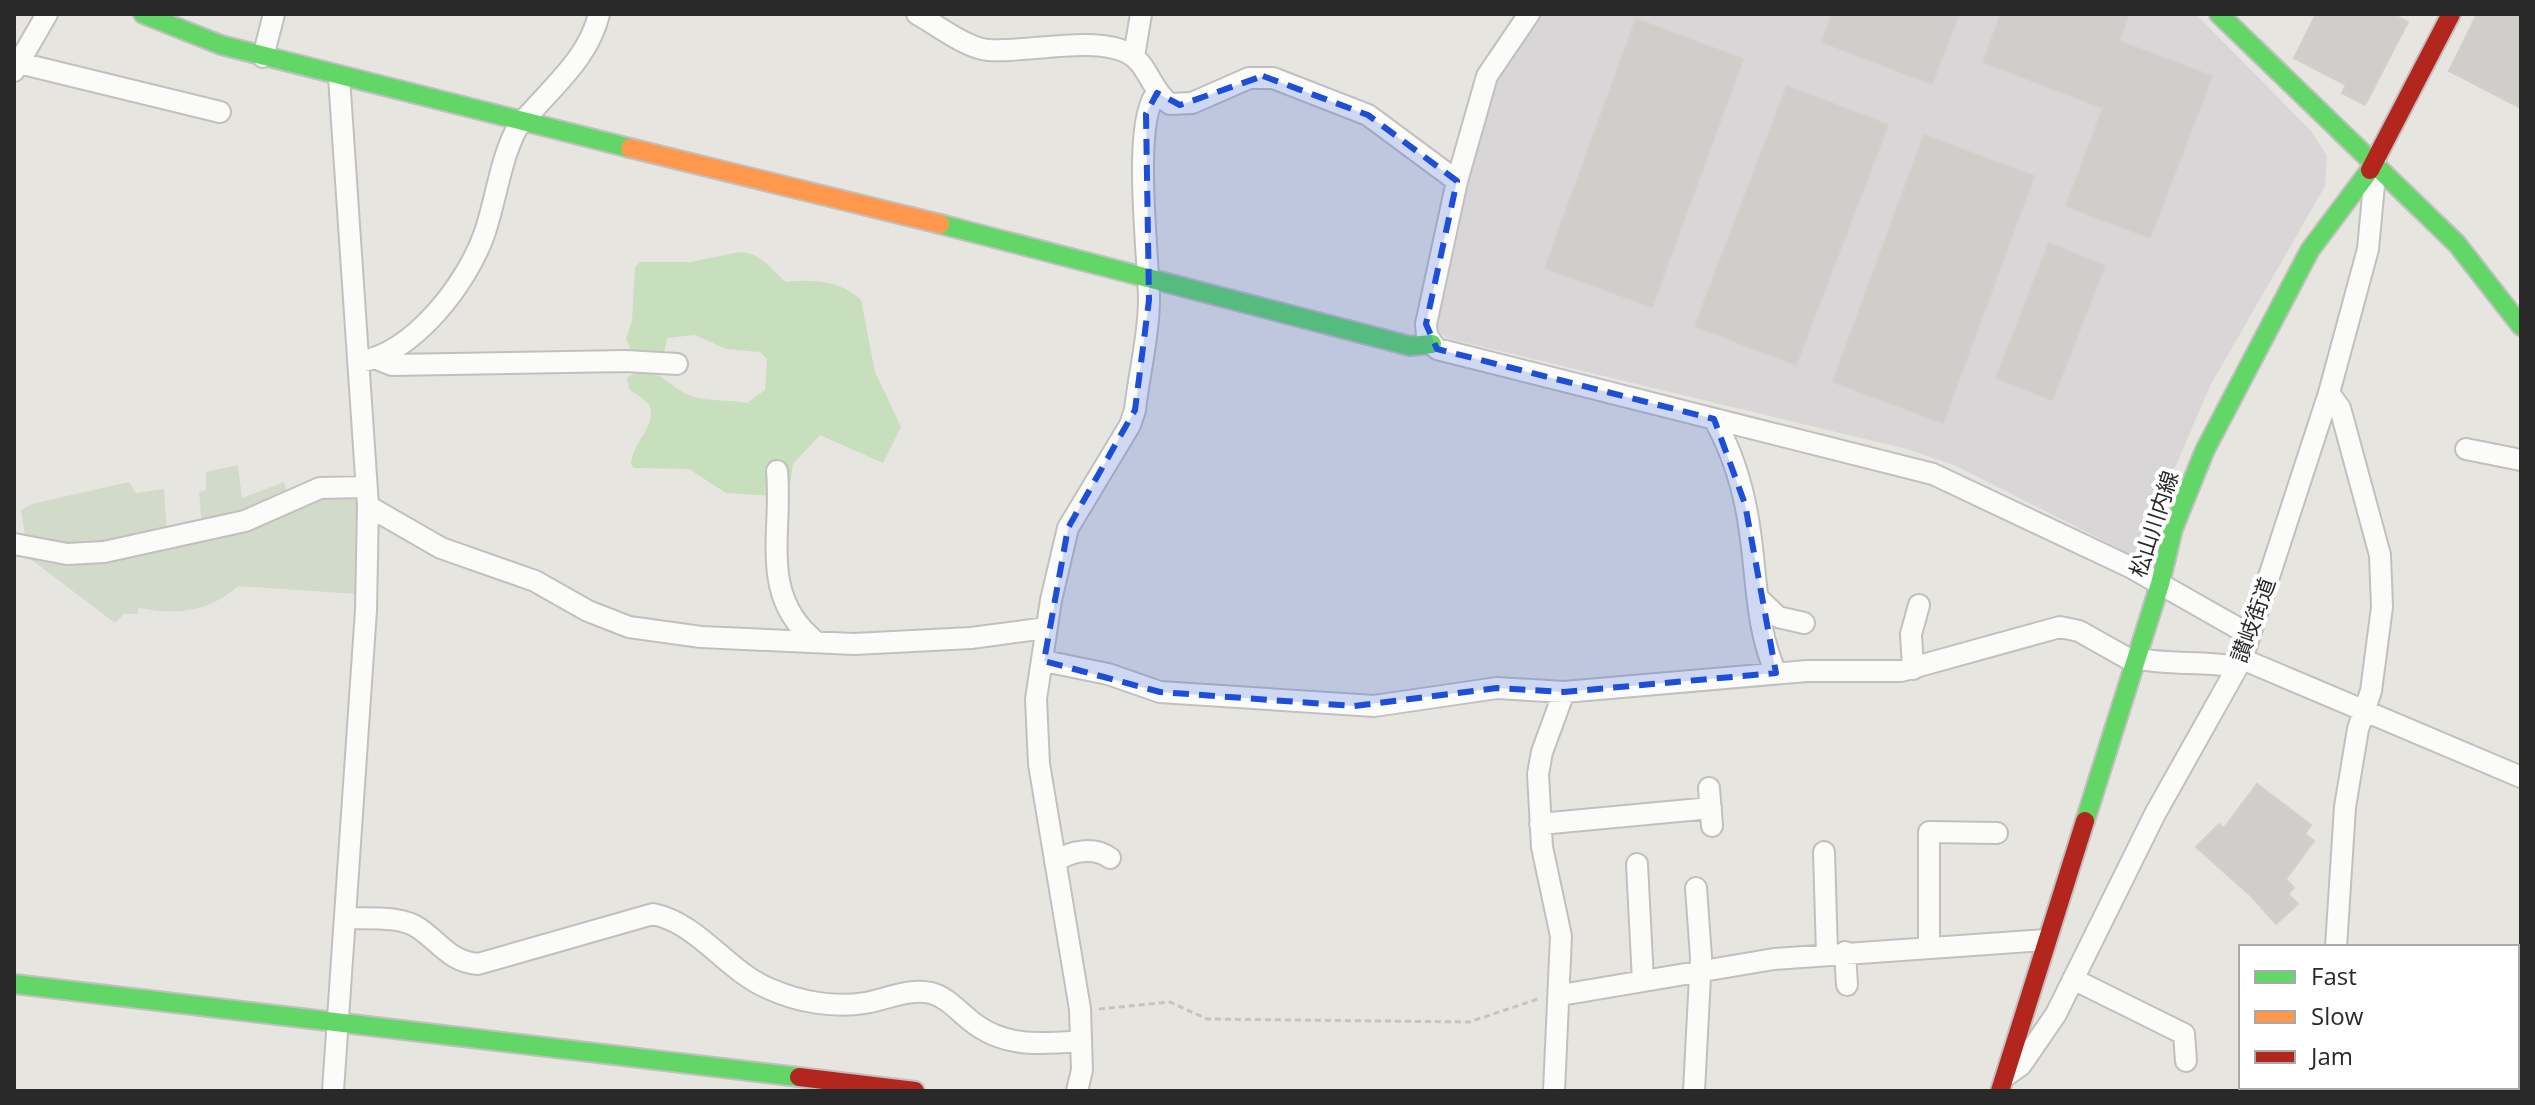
<svg xmlns="http://www.w3.org/2000/svg" width="2535" height="1105" font-family="'Open Sans','Noto Sans JP',sans-serif">
<style>
.industrial{fill:#d8d6d7}
.green{fill:#c8dfbd}
.cemetery{fill:#d2dac9}
.building{fill:#d0cecb;stroke:#d2d0cc;stroke-width:2}
.lines{fill:none;stroke-linecap:round;stroke-linejoin:round}
.street-casing{stroke:#c1c0bf;stroke-width:24}
.fast-casing{stroke:#c1c0bf;stroke-width:22}
.slow-casing{stroke:#c1c0bf;stroke-width:22}
.jam-casing{stroke:#c1c0bf;stroke-width:22}
.path{stroke:#c4c4c4;stroke-width:3;stroke-dasharray:6 4;stroke-linecap:butt}
.street{stroke:#fbfbfa;stroke-width:20}
.fast{stroke:#63d668;stroke-width:18}
.slow{stroke:#ff974d;stroke-width:18}
.jam{stroke:#b3261e;stroke-width:18}
.marked{fill:#1d4ed8;fill-opacity:0.2;stroke:#1d4ed8;stroke-width:6;stroke-dasharray:16 10;stroke-linejoin:round}
.labels{text-anchor:middle;stroke-width:8;stroke-linejoin:round;paint-order:stroke}
.street-label{font-size:22px;fill:#292929;stroke:#fff}
</style>
<rect width="100%" height="100%" fill="#e7e5e0"/>
<path class="industrial" d="M1540,14H2196L2311,131L2327,156L2325,186L2210,386L2162,498L2142,560L1956,466L1907,449L1446,338L1437,330L1431,317L1463,179L1497,81Z"/>
<path class="green" d="M739,252C762,253 769,268 786,282C811,279 842,281 861,300L875,372L901,427L883,463L820,435L793,464L788,497L726,493L689,469L634,468L631,464C633,441 658,425 649,405C646,399 635,394 629,389L627,378C653,357 670,391 695,397C707,401 732,400 747,403L765,390L767,359L760,352L726,349L695,335L667,338L663,358L633,355L626,339L632,321L635,267L640,262H691Z"/>
<path class="cemetery" d="M238,465L242,498L284,482L290,505L303,497L358,492L357,594L238,586C207,613 177,615 139,608L137,614H124L115,623L20,551L27,548L21,510L32,504L129,482L136,493L164,489L167,532L202,527L199,492L206,490V472Z"/>
<path class="building" d="M1832,14H1959L1932,84L1822,42Z
M2001,14H2129L2119,41L2212,76L2150,238L2066,206L2103,108L1983,62Z
M2316,14H2392L2408,22L2365,105L2342,93L2346,85L2294,58Z
M2477,14H2521V108L2449,71Z
M1636,19L1743,59L1652,307L1545,268Z
M1787,86L1888,125L1796,365L1695,326Z
M1924,135L2034,176L1943,423L1833,382Z
M2049,243L2105,266L2052,400L1996,378Z
M2257,784L2311,825L2305,834L2314,841L2286,879L2294,888L2288,894L2298,904L2276,924L2251,896L2196,847L2219,824L2224,828Z"/>
<g class="lines">
<g class="street-casing">
<path id="street" d="M917,14C937,25 966,48 988,50C1027,53 1094,35 1128,53C1148,63 1151,91 1170,104L1192,103L1249,78H1273L1368,115L1457,181
M1529,14L1487,76L1457,181L1426,324L1427,336L1437,349L1933,474L2132,568L2250,635
M1134,56L1141,14
M263,57L274,14
M19,63L220,112
M14,71L47,14
M377,359L392,365L626,361L677,364
M358,362C414,354 468,282 485,232C496,199 500,163 515,132C519,123 528,116 534,109C560,80 590,53 599,14
M2329,393L2340,408L2380,555L2382,607L2371,691L2358,729L2345,807L2336,947
M1714,419C1733,453 1745,494 1750,532C1757,579 1756,629 1776,673
M2466,449L2521,460
M777,471C783,532 758,595 815,641
M368,506L441,548L535,581L588,611L629,627L701,637L854,644L971,638L1046,628
M14,544L67,554L104,552L245,521L320,488L366,487
M1758,598L1778,617L1804,623
M2135,658C2170,666 2202,660 2236,667
M2242,659L2521,777
M1044,661L1108,674L1160,692L1374,706L1497,688L1564,692L1807,671H1901L2060,627L2079,631L2134,662
M1913,669L1911,634L1919,605
M1709,788L1712,826
M1540,824L1711,808
M1824,852L1827,954
M1055,862C1070,851 1094,846 1110,858
M1637,864L1643,981
M345,918C368,919 401,915 420,929C441,944 451,962 478,964L653,914C700,924 726,971 770,989C799,1002 834,1008 865,1003C888,999 908,988 931,993C947,997 958,1011 971,1021C1004,1048 1041,1044 1081,1041
M1929,946V832L1997,833
M1845,952L1847,985
M2073,979L2184,1034L2186,1061
M1561,995L1774,959L2045,940
M2517,1050L2521,1049
M2007,1075L2021,1065L2056,1014L2155,814L2242,659L2329,393L2368,249L2376,163
M2392,1087L2394,1091
M333,1091L366,610L368,506L339,77
M1077,1091L1082,1070L1080,1009L1039,764L1036,699L1051,600L1068,528L1130,425L1135,410C1139,373 1149,336 1149,300C1149,259 1131,120 1157,93
M1554,1091L1561,936L1542,847L1538,774L1542,752L1564,692
M1694,1091L1701,957L1696,888"/>
</g>
<g class="fast-casing">
<path id="fast" d="M143,14L221,45L630,148
M2219,14L2457,244L2521,326
M940,224L1410,346L1432,344
M2085,821L2160,584L2173,529L2205,450L2310,250L2370,170
M14,984L799,1077"/>
</g>
<g class="slow-casing">
<path id="slow" d="M630,148L940,224"/>
</g>
<g class="jam-casing">
<path id="jam" d="M2370,170L2451,14
M799,1077L915,1091
M2000,1091L2085,821"/>
</g>
<path class="path" d="M1099,1009L1170,1002L1207,1019L1469,1022L1538,999"/>
<use href="#street" class="street"/>
<use href="#fast" class="fast"/>
<use href="#slow" class="slow"/>
<use href="#jam" class="jam"/>
</g>
<path class="marked" d="M1263,76L1368,115L1457,181L1426,324L1437,349L1714,419L1745,504L1776,673L1564,692L1497,688L1354,706L1160,692L1044,661L1068,528L1135,410L1149,300L1146,114L1157,93L1180,105Z"/>
<g class="labels">
<g class="street-label">
<text transform="translate(2154 524) rotate(-72)" y="8">松山川内線</text>
<text transform="translate(2253 620) rotate(-70)" y="8">讃岐街道</text>
</g>
</g>
<rect width="2535" height="1105" fill="none" stroke="#292929" stroke-width="32"/>
<rect x="2239" y="945" width="280" height="144" fill="#ffffff" stroke="#a9a9a9" stroke-width="2"/>
<rect x="2255" y="971" width="40" height="12" fill="#63d668" stroke="#a9a9a9" stroke-width="2"/>
<text x="2311" y="985" font-size="24" fill="#292929">Fast</text>
<rect x="2255" y="1011" width="40" height="12" fill="#ff974d" stroke="#a9a9a9" stroke-width="2"/>
<text x="2311" y="1025" font-size="24" fill="#292929">Slow</text>
<rect x="2255" y="1051" width="40" height="12" fill="#b3261e" stroke="#a9a9a9" stroke-width="2"/>
<text x="2311" y="1065" font-size="24" fill="#292929">Jam</text>
</svg>
